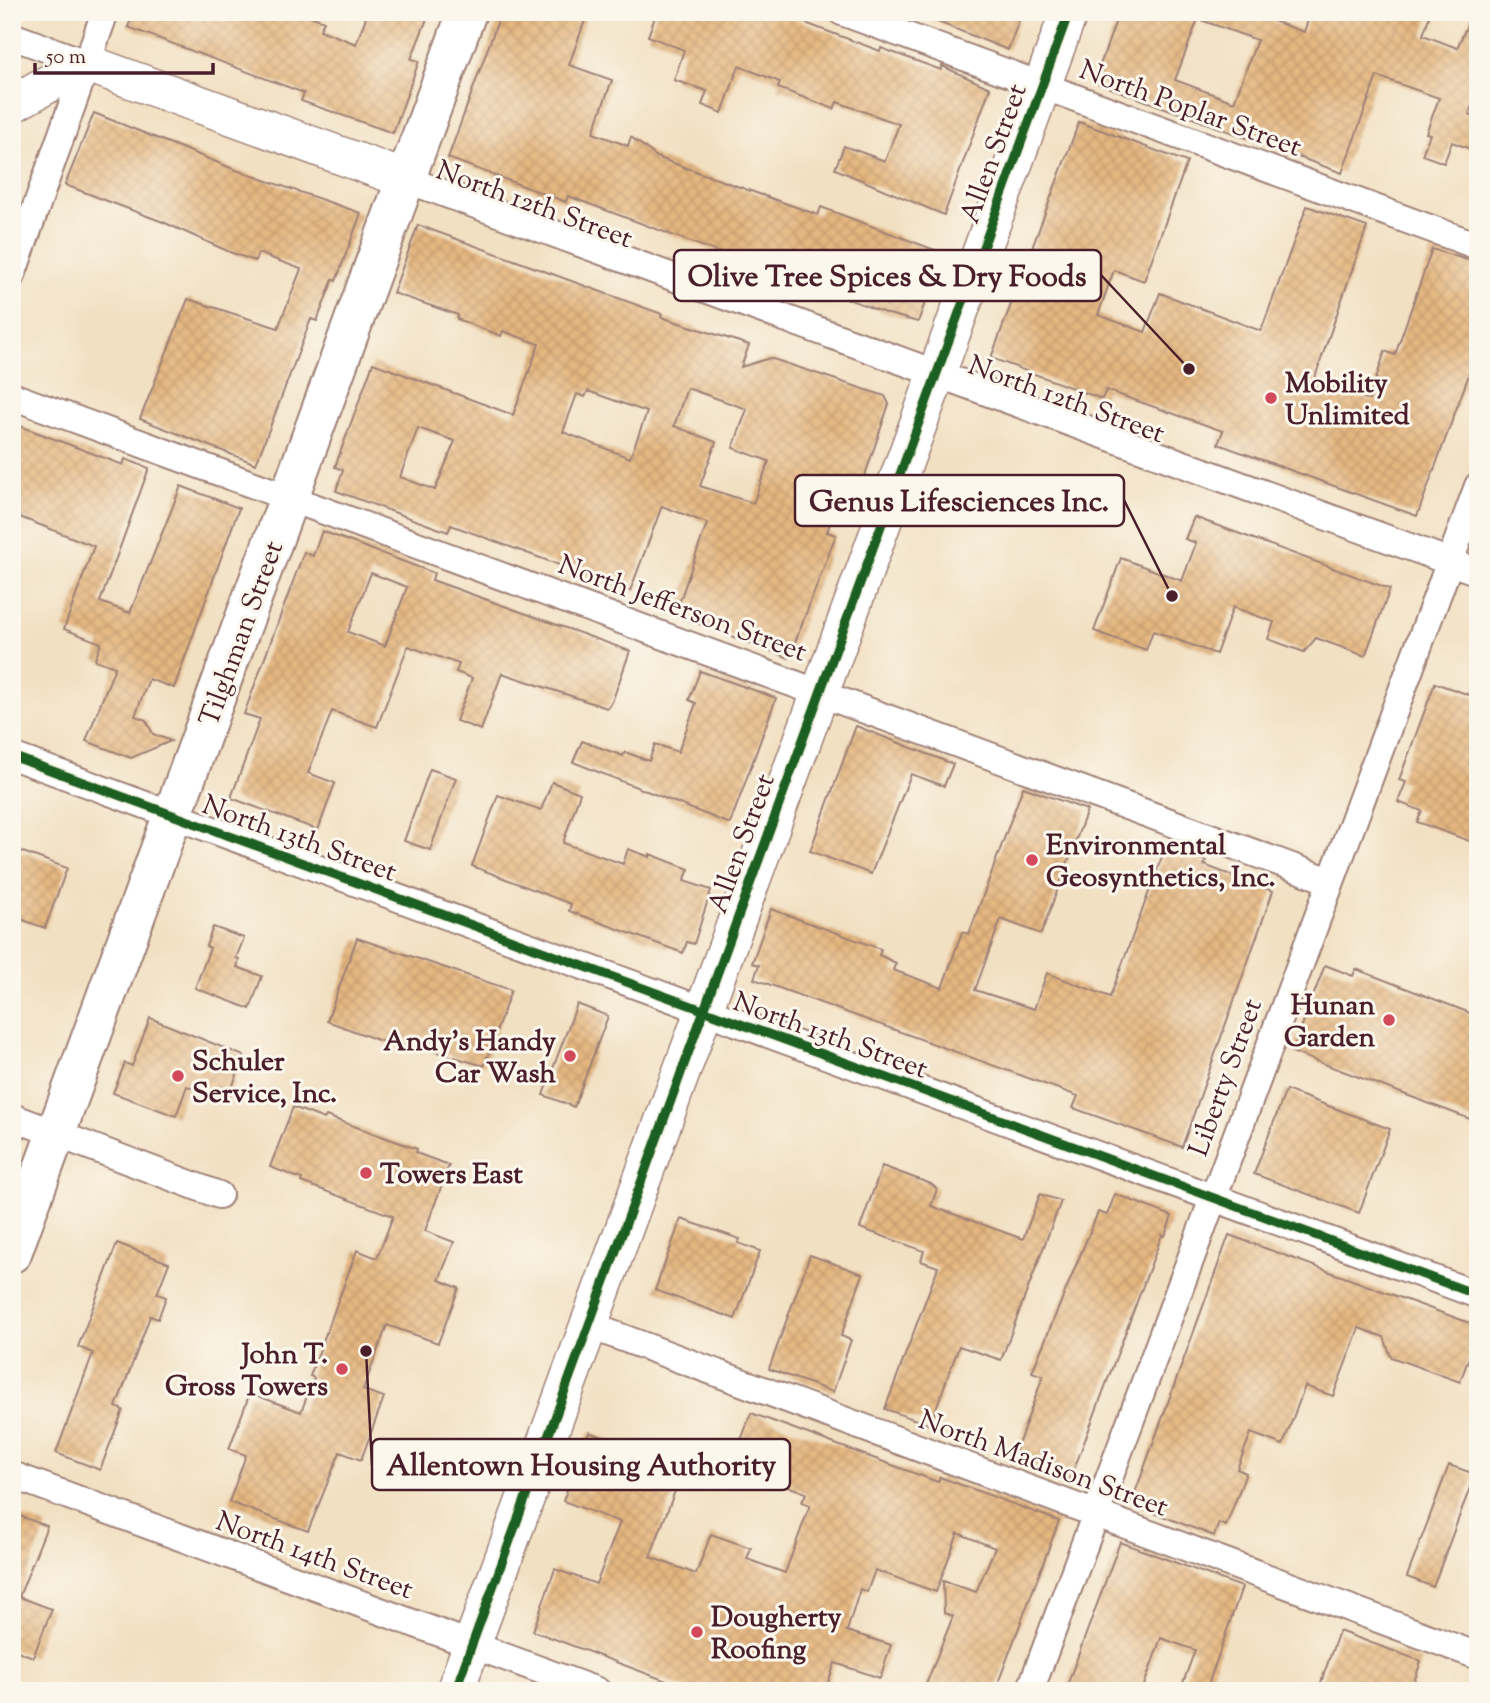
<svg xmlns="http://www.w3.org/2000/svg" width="1490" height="1703" font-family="'Sorts Mill Goudy',serif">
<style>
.building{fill:url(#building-cross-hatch);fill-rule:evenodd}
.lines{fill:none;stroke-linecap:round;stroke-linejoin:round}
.street-casing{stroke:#9e8076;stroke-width:30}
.secondary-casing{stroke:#9e8076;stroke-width:40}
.primary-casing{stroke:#9e8076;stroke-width:42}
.street{stroke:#fff;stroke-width:26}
.secondary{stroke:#fff;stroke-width:37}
.primary{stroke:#fff;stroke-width:38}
.cycleway-casing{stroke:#fbf7ec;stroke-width:13}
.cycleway{stroke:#1b5e20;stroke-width:9}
.poi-dot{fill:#d1495b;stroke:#fbf7ec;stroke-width:2.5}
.labels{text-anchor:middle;stroke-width:6;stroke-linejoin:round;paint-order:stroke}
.street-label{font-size:28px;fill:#4a1f2b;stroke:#fbf7ec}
.poi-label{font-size:28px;font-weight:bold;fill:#4a1f2b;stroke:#fbf7ec;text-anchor:start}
.leader{fill:none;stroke:#4a1f2b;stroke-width:2.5}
.callout-dot{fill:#4a1f2b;stroke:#fbf7ec;stroke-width:2.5}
.callout{fill:#fbf7ec;stroke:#4a1f2b;stroke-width:2.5}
.callout-label{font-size:30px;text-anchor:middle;font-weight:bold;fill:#4a1f2b}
</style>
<defs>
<pattern id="building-cross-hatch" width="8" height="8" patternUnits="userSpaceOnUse" patternTransform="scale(1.75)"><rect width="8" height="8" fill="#e5b780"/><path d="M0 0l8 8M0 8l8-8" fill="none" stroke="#c69d6f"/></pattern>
</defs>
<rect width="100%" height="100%" fill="#fbf7ec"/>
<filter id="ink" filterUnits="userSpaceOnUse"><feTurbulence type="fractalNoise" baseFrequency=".0143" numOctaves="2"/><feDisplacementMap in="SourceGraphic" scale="14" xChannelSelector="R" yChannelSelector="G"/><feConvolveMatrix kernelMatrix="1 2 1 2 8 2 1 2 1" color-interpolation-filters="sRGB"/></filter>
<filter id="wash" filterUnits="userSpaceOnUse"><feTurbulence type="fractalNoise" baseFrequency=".00686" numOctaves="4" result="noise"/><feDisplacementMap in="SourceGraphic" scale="28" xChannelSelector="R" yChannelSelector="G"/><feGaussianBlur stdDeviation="1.57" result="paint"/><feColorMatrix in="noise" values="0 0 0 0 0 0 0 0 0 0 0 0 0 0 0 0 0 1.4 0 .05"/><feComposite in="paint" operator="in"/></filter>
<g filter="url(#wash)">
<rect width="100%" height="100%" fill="#f2e0c2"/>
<g id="blocks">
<path class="building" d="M134,12H300L324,21L320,30L356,44L368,12H417L428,16L411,59L419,61L393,133L301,101L304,93L128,27Z
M501,12H588L569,65L612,80L593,133L628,146L631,137L657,157L678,165L818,215L821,207L943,253L918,322L885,313L840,296L841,293L775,268L772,277L725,259L726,255L568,196L566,202L448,158Z
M657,12H776L880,51L881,48L941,70L942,66L990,88L944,215L835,169L844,146L885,161L899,124L837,102L834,109L778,88L780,82L739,66L722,113L702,105L707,91L674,80L684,50L648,36Z
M913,12H1022L1008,50Z
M1119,12H1248L1304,32L1311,12H1431L1423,35L1457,48L1473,12H1478V91L1469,114L1478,117V152L1452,142L1444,163L1422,155L1430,134L1426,133L1439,98L1377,76L1342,173L1094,82ZM1198,19L1257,40L1234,102L1175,80Z
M94,113L236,170L361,213L336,281L333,279L317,321L311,319L256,464L140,419L188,299L278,328L301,269L258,253L255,261L232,253L163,222L65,185Z
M1079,122L1187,162L1144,281L1114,270L1098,315L1145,332L1160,293L1261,331L1307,206L1367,227L1314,380L1369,400L1385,351L1395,355L1432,249L1474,262L1478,266V350L1417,516L1218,444L1223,431L1106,390L1102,399L991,358Z
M418,225L662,314L661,317L749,345L741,367L770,358L885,396L889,404L862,484L846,479L827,532L836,535L789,658L675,615L707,523L662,506L630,591L451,525L448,532L336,491L343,470L335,467L373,363L513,415L539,344L503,331L501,336L457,319L458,315L393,293ZM687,388L747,409L733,448L769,461L753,503L700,486L716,442L674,426ZM588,391L647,412L630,458L563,432L577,394L585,397ZM418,428L455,441L435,490L400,477Z
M12,423L123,465L125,459L149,468L100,602L130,613L181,486L239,508L174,688L149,679L135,716L146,720L153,734L171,741L131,758L86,741L115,667L95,660L101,643L64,629L94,546L12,514Z
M1194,517L1390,589L1365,656L1316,638L1304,652L1268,639L1274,622L1233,607L1216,654L1153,631L1146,650L1094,631L1121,558L1182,581L1196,543L1185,539Z
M322,531L434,573L432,580L630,651L612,702L607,708L502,673L481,730L456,721L472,678L456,672L459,664L408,646L377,727L332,711L308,773L335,783L318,830L231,798L260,719L244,714L304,552L313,556ZM371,573L407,587L385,646L348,632Z
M700,671L776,698L730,824L573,762L582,741L623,756L625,752L649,761L655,744L678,752L696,703L689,700Z
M1435,683L1478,698V730L1470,752L1478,755V844L1417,822L1422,811L1398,802L1406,782L1399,780Z
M856,726L953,764L944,786L911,774L871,874L810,851Z
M430,769L456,778L430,850L404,841Z
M552,782L580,793L563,843L623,864L628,849L650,857V854L689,869L684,881L711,890L694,944L687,942L683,953L569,911L571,904L472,866L498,795L541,810Z
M1023,787L1087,810L1041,934L1001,919L975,990L1034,1009L1047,973L1110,997L1166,846L1206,861L1204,865L1273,891L1182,1147L1073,1108L1078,1096L754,979L759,965L752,963L771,909L881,949L879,955L896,963L893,970L942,988L962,932L969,934Z
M12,848L67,868L45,928L12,916Z
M213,927L244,938L236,958L239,959L237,967L262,976L250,1009L195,988L210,948L206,946Z
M357,938L511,990L484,1066L413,1045L410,1052L327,1021Z
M1325,965L1353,976L1356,969L1478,1016V1122L1292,1052Z
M577,1004L608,1016L574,1107L543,1095Z
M150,1018L244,1056L227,1101L187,1086L176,1116L113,1093L125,1063L132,1066Z
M1286,1090L1390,1129L1359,1213L1254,1174Z
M293,1107L324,1119L326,1116L417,1149L416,1153L449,1165L425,1231L454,1242L439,1280L459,1288L438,1343L387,1325L363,1390L384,1397L361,1460L340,1452L308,1531L229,1502L246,1455L229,1449L250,1393L301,1412L314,1378L310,1376L357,1250L377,1258L393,1216L301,1182L302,1179L270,1167Z
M882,1166L931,1184L937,1189L931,1206L1023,1239L1040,1194L1061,1201L1001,1360L959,1346L930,1425L885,1409L938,1267L921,1261L924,1251L860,1228Z
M1115,1194L1172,1216L1165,1236L1162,1235L1070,1480L1013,1459L1043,1376L1032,1372L1098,1212L1107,1215Z
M681,1219L740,1239L738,1243L760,1251L735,1319L655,1290Z
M1229,1235L1478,1326V1333L1460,1382L1391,1357L1384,1337L1359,1328L1333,1396L1305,1386L1283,1445L1251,1433L1237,1469L1246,1473L1226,1526L1219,1523L1214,1536L1131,1504Z
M117,1243L169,1263L157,1294L166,1297L158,1319L150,1316L144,1333L116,1407L123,1410L100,1470L56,1453L93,1353L78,1347Z
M810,1255L863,1274L841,1336L851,1340L833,1392L769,1369Z
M751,1413L938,1482L940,1477L1059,1521L995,1691H936L925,1687L953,1616L944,1613L943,1581L976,1592L995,1548L958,1533L936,1592L875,1570L867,1592L860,1589L847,1631L891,1645L880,1678L835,1663L825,1691H693L533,1631L555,1569L596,1584L620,1522L563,1501L589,1432L684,1467L650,1557L696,1574L711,1534L751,1548L747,1559L785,1573L810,1505L802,1502L806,1493L732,1465Z
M1449,1465L1475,1474L1433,1587L1407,1577Z
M12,1513L47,1526L19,1597L52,1609L33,1657L12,1649Z
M1120,1542L1242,1587L1206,1691H1180L1195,1650L1161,1638L1142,1691H1065Z
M1339,1631L1421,1661L1411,1691H1318Z"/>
</g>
</g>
<g filter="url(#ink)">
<use href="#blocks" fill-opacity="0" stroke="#9e8076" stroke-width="2"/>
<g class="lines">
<g class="street-casing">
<path id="street" d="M842,12L1478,246
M12,36L86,63
M405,179L1478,572
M12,275L105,12
M12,396L1330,881
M12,756L1478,1295
M12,1117L219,1195
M588,1325L1478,1656
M12,1475L597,1691
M1030,1691L1478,486"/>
</g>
<g class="secondary-casing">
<path id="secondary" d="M12,104L86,63L405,179
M455,1691L1069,12"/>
</g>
<g class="primary-casing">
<path id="primary" d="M12,1253L467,12"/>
</g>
<use href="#street" class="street"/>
<use href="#secondary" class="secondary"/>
<use href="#primary" class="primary"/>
<g class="cycleway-casing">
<path id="cycleway" d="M12,756L1478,1295
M455,1691L1069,12"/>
</g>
<use href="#cycleway" class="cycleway"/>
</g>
</g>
<g class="poi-dot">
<circle cx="1271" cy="398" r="7"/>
<circle cx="1032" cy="860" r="7"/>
<circle cx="1389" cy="1020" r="7"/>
<circle cx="570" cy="1056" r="7"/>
<circle cx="178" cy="1076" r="7"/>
<circle cx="366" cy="1173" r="7"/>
<circle cx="342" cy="1369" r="7"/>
<circle cx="697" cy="1632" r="7"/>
</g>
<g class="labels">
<g class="street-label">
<text transform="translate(1191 107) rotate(20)" y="10">North Poplar Street</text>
<text transform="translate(992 153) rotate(-70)" y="10">Allen Street</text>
<text transform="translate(535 203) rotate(20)" y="10">North 12th Street</text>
<text transform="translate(1067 398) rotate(20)" y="10">North 12th Street</text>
<text transform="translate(683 607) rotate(20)" y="10">North Jefferson Street</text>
<text transform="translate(240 633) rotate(-70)" y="10">Tilghman Street</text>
<text transform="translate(300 837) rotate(20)" y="10">North 13th Street</text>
<text transform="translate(740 843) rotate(-70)" y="10">Allen Street</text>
<text transform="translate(831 1034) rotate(20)" y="10">North 13th Street</text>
<text transform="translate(1224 1077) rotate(-70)" y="10">Liberty Street</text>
<text transform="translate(1044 1462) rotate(20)" y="10">North Madison Street</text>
<text transform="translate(315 1554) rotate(20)" y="10">North 14th Street</text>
</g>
<g class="poi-label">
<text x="1285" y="392">Mobility<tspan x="1285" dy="32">Unlimited</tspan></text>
<text x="1046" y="854">Environmental<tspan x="1046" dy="32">Geosynthetics, Inc.</tspan></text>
<text x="1375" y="1014" text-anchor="end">Hunan<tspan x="1375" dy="32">Garden</tspan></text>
<text x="556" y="1050" text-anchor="end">Andy’s Handy<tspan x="556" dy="32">Car Wash</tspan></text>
<text x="192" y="1070">Schuler<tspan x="192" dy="32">Service, Inc.</tspan></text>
<text x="380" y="1183">Towers East</text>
<text x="328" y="1363" text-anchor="end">John T.<tspan x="328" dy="32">Gross Towers</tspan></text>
<text x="711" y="1626">Dougherty<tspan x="711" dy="32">Roofing</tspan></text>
</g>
</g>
<path class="leader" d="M1189 369L1101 275M1172 596L1124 500M366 1351L372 1465"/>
<g class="callout-dot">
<circle cx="1189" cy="369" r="7"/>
<circle cx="1172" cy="596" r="7"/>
<circle cx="366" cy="1351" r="7"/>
</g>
<g class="callout">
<rect x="674" y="250" width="427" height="51" rx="7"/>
<rect x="795" y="475" width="329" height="51" rx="7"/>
<rect x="372" y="1439" width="418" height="51" rx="7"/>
</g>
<g class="callout-label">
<text x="887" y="286">Olive Tree Spices &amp; Dry Foods</text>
<text x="959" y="511">Genus Lifesciences Inc.</text>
<text x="581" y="1475">Allentown Housing Authority</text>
</g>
<rect width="1490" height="1703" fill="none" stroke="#fbf7ec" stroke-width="42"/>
<path d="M35 63v10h178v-10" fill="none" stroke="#4a1f2b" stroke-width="3.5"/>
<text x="46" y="63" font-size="21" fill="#4a1f2b" stroke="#fbf7ec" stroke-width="5" paint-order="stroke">50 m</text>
</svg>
